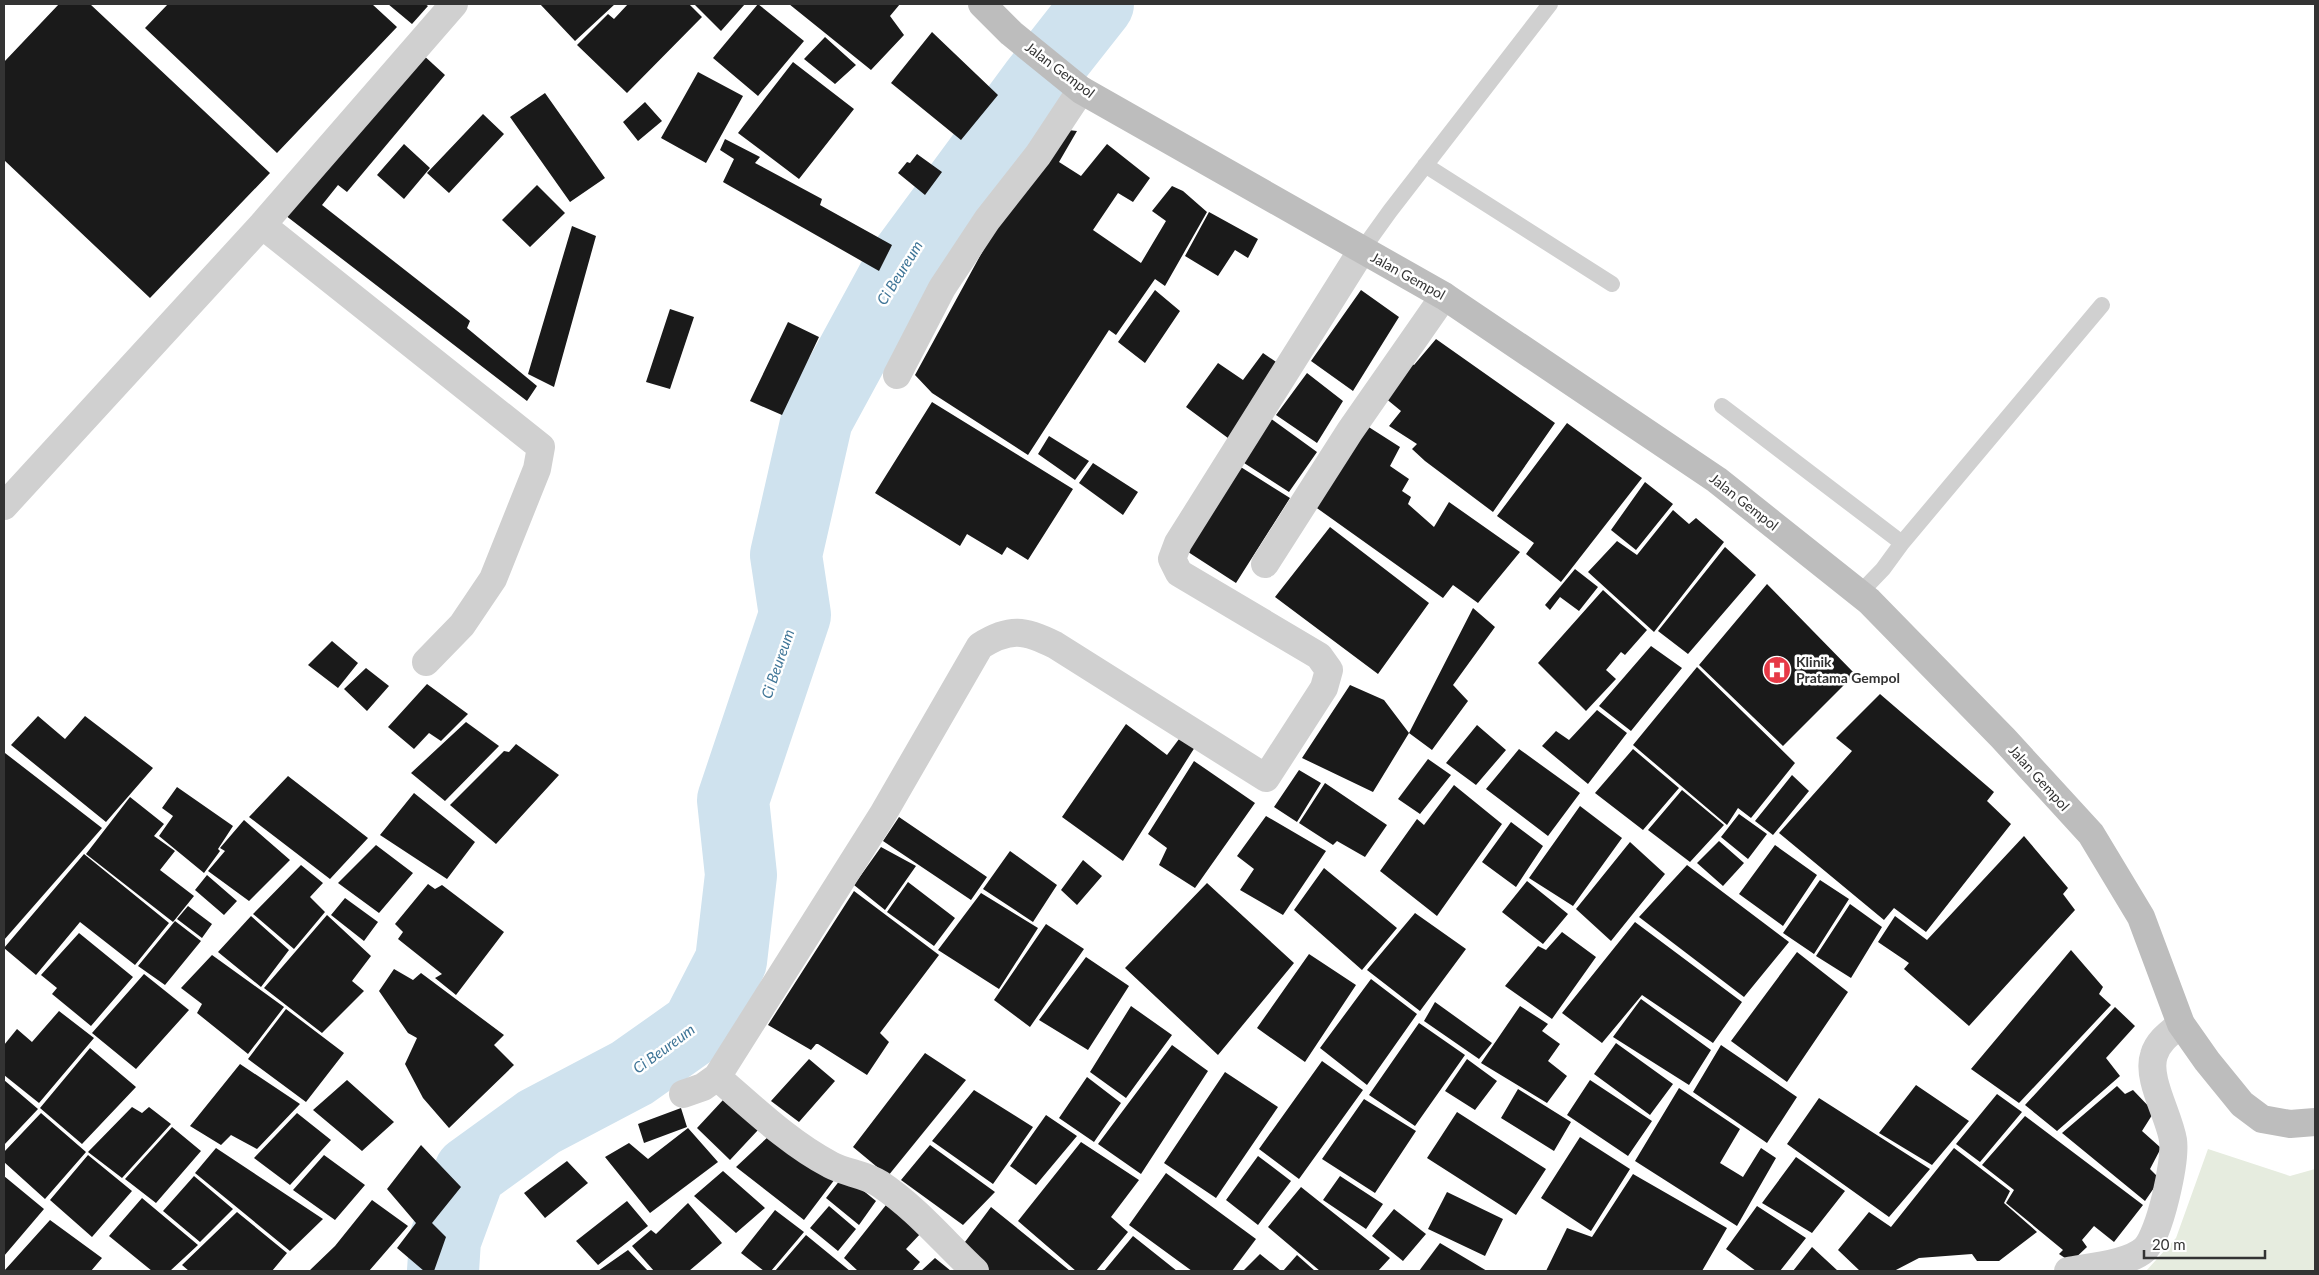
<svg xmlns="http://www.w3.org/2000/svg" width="2319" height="1275" font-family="Lato,sans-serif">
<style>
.green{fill:#e6ecdf}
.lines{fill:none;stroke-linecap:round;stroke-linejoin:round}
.river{stroke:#cfe2ee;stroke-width:72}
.building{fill:#1a1a1a}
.lane{stroke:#d0d0d0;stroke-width:16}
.street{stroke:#d0d0d0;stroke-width:28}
.secondary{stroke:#bdbdbd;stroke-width:28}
.labels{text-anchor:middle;stroke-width:5;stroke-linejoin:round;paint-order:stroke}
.street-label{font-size:14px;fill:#333;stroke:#fff}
.poi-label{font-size:14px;font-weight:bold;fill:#333;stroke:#fff;text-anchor:start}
.water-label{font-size:15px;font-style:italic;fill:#3f7597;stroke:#fff}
</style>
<rect width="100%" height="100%" fill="#fff"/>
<path class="green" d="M2208,1149L2290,1176L2315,1169V1271H2146L2176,1238Z"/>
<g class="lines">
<path class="river" d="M443,1271L445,1240L470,1172L539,1122L632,1073L697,1027L731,961L741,875L733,800L795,615L786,555L817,419L898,270L1035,84L1098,4"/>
</g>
<path class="building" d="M59,4H90L270,173L150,298L4,160V62Z
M168,4H372L397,27L277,153L145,28Z
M388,4H425L428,6L412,24Z
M540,4H615L575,41Z
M628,4H689L702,17L627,93L577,45L608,14L614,19Z
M694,4H745L721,31Z
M758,4L804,41L758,96L713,58Z
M789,4H900L890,16L904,35L871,70Z
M932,32L998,95L961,140L891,83Z
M825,37L856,65L835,84L804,59Z
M421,53L445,75L347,192L338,185L322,205L470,321L467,328L537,386L527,401L281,212Z
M793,62L854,109L799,179L738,133Z
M698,72L743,96L706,163L661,138Z
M545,93L605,178L570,202L510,117Z
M645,102L662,121L638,141L623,122Z
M483,114L504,134L449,193L427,173Z
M1068,130L1077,131L1059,162L1081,176L1107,144L1150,178L1133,202L1118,193L1093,230L1141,263L1166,221L1152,211L1172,186L1183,191L1207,212L1165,286L1155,279L1116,335L1109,330L1028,455L932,393L915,375L992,234Z
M725,139L760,157L755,163L822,199L820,205L892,245L879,271L723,182L734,159L720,150Z
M404,144L430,168L404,199L377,175Z
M917,154L942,172L925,195L898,173L907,162L910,163Z
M537,185L565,213L530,247L502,220Z
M1209,212L1258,239L1248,258L1235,250L1218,276L1185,256Z
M572,226L596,236L554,387L528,374Z
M1155,290L1180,311L1145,363L1118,342Z
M1361,290L1399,317L1353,391L1311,361Z
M670,309L694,317L670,389L646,382Z
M788,322L819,337L782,415L750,401Z
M1436,339L1555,423L1493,512L1425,461L1412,449L1417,444L1389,426L1401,411L1384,397L1408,361L1414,365Z
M1263,353L1282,366L1232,441L1186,407L1218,363L1243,380Z
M1307,373L1343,401L1317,443L1276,415Z
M932,402L1073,489L1028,560L1007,547L1002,555L967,534L960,546L875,493Z
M1270,418L1317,452L1289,492L1241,461Z
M1567,423L1642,478L1561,582L1526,554L1534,543L1497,516Z
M1364,424L1400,447L1390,466L1409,479L1402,491L1411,497L1408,504L1434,527L1449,502L1520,552L1478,603L1453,585L1443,598L1314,506Z
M1049,436L1089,461L1075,480L1038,454Z
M1093,463L1138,492L1123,515L1079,483Z
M1236,464L1290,498L1236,583L1185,550Z
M1645,482L1673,504L1636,550L1611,530Z
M1673,510L1689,524L1696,518L1724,542L1654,632L1588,572L1617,541L1637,555Z
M1330,527L1429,603L1378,674L1275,597Z
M1725,547L1756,575L1688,654L1658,631Z
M1575,569L1598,587L1579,611L1560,597L1550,610L1545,605Z
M1767,584L1855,674L1783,746L1699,665Z
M1603,590L1647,630L1625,655L1621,652L1606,670L1616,679L1586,711L1538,663Z
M1473,608L1495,627L1453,685L1468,701L1432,750L1409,733Z
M332,641L358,663L338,688L308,665Z
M1651,646L1682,668L1631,731L1599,706Z
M1697,667L1795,763L1751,818L1738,808L1727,825L1633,745Z
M366,668L389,686L367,711L344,689Z
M427,684L468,714L441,741L429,733L414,749L388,727Z
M1350,685L1384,700L1409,733L1373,792L1302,758Z
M1880,694L1994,792L1987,801L2011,824L1926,932L1894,908L1884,920L1779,833L1852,751L1836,738Z
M1597,710L1627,733L1588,784L1542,746L1556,731L1569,740Z
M38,716L65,739L85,716L153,768L106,822L11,745Z
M466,722L499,746L445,801L411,773Z
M1126,724L1167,755L1179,739L1195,747L1123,861L1062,817Z
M1477,725L1506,750L1476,785L1446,763Z
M516,744L559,775L496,844L450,805L504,751L509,752Z
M1519,749L1580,793L1548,836L1486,789Z
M1633,749L1679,788L1643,830L1595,793Z
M5,753L102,828L4,940V755Z
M1428,759L1451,775L1420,814L1398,799Z
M1194,761L1255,803L1195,888L1159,865L1167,848L1148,834Z
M1299,770L1321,783L1297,822L1274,807Z
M1792,775L1809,791L1773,835L1755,821Z
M288,776L368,838L330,879L249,817Z
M1325,783L1387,825L1365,857L1337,841L1333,845L1299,823Z
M1454,785L1502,824L1437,916L1380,871L1417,819L1424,825Z
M177,787L233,826L218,849L220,851L204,873L159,836L173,816L162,808Z
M1682,790L1724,825L1690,862L1648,830Z
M414,793L475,842L447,879L380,835Z
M130,797L164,824L154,836L175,851L160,870L194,896L173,922L86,854Z
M1580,806L1622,838L1573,906L1529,878Z
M1739,814L1767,834L1748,859L1721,837Z
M1266,816L1326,851L1283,915L1240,890L1254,869L1237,856Z
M899,817L987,877L971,900L883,841Z
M244,820L290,860L249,901L208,871L225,851L220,848Z
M1511,822L1543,846L1516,887L1482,862Z
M2024,836L2068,888L2063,894L2075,910L1969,1026L1904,969L1909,963L1878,942L1895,916L1927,940Z
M1719,841L1744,863L1723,886L1697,863Z
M1630,842L1665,874L1611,941L1576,909Z
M376,845L413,873L379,913L338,883Z
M1775,845L1817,875L1783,926L1739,894Z
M881,847L916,866L885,910L854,885Z
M1010,851L1057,885L1033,922L983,889Z
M84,854L169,923L135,965L80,922L36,975L4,948Z
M1083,860L1102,876L1077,905L1061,890Z
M301,865L323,883L310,897L325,912L294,949L253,914Z
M1687,865L1789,942L1744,997L1639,917Z
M1324,868L1397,928L1362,970L1294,910Z
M207,875L237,901L224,915L195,890Z
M1820,880L1849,899L1814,954L1783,933Z
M1527,881L1568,914L1543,944L1502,912Z
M908,882L955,918L934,946L887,912Z
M1207,883L1294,963L1218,1055L1125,968Z
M428,884L435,889L442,885L504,932L456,995L435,978L442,974L398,939L403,932L395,924Z
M854,891L939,955L880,1033L889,1042L867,1075L818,1044H816L811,1050L768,1025Z
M981,893L1038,928L999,989L938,950Z
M345,898L378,922L364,941L331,915Z
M1850,904L1882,927L1851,978L1816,956Z
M188,906L212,924L202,938L177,919Z
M1415,913L1466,949L1420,1011L1367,970Z
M327,915L371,956L352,981L364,991L322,1033L264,988Z
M251,916L289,950L261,987L218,952Z
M175,921L201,941L165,985L138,966Z
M1635,922L1742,1002L1713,1043L1642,995L1602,1043L1562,1013Z
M1046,924L1084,949L1030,1027L994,1000Z
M1562,932L1596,957L1552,1019L1505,986L1538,946L1546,950Z
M79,933L133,977L91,1026L52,994L57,988L41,975Z
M2071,950L2103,987L2099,994L2111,1005L2019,1103L1971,1069Z
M1797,952L1848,992L1787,1082L1731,1041Z
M1309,954L1356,985L1305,1062L1257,1028Z
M212,955L284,1007L248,1054L197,1013L202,1004L181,988Z
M1086,957L1129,986L1088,1050L1039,1020Z
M394,969L413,980L421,973L504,1035L494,1045L514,1065L449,1128L423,1098L405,1064L417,1038L408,1033L379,991Z
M144,974L189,1010L136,1069L92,1033Z
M1371,979L1417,1014L1367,1085L1320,1048Z
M1641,999L1711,1050L1689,1085L1613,1037Z
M1435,1002L1492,1043L1479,1059L1424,1021Z
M1131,1006L1172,1035L1126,1098L1090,1072Z
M1520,1006L1548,1024L1542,1031L1560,1044L1548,1061L1567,1076L1547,1103L1481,1063Z
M2115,1007L2135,1026L2106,1058L2120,1076L2057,1131L2025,1105Z
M286,1009L344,1053L306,1102L248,1059Z
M59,1011L94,1038L39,1103L4,1075V1045L17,1029L32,1042Z
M1419,1023L1465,1055L1415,1126L1369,1095Z
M1616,1043L1673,1084L1650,1115L1594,1074Z
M1172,1045L1208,1071L1141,1174L1098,1144Z
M1721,1045L1797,1097L1767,1143L1693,1092Z
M90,1048L136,1087L82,1144L40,1108Z
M925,1053L966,1080L888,1176L853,1147Z
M809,1059L835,1081L799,1122L771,1101Z
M1467,1059L1497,1081L1475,1110L1445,1091Z
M1322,1061L1363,1090L1299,1179L1259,1149Z
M240,1064L300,1104L257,1149L231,1135L221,1145L190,1126Z
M1225,1072L1278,1107L1216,1198L1164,1163Z
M1087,1077L1121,1103L1094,1142L1059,1118Z
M4,1080L38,1109L4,1145Z
M347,1080L394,1122L362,1151L313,1110Z
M1590,1080L1652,1121L1628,1156L1567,1115Z
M1916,1085L1969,1121L1932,1165L1879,1133Z
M2117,1086L2125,1094L2133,1090L2154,1112L2142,1131L2161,1148L2150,1169L2160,1179L2145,1201L2062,1133Z
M1679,1088L1740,1129L1720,1163L1743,1177L1761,1148L1776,1158L1737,1226L1635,1161Z
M1518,1089L1571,1122L1554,1151L1501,1118Z
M974,1090L1033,1127L993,1184L932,1141Z
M1997,1094L2022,1112L1980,1162L1956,1144Z
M1819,1098L1930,1169L1889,1217L1787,1144Z
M1364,1099L1416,1131L1375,1193L1322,1159Z
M723,1100L758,1130L730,1160L697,1128Z
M132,1107L142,1113L149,1107L171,1124L122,1178L88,1152Z
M681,1108L687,1127L644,1143L638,1124Z
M1457,1112L1546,1169L1516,1215L1427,1158Z
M41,1113L86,1152L45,1199L4,1162V1152Z
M297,1113L331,1140L290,1185L254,1158Z
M1046,1115L1077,1136L1036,1185L1010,1166Z
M2025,1116L2143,1205L2114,1242L2094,1226L2082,1240L2087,1247L2071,1262L2059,1254L2063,1250L2006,1203L2014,1190L1982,1165Z
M172,1127L201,1151L156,1203L125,1179Z
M688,1128L718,1162L650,1213L605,1157L629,1143L648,1159Z
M769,1136L838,1175L804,1220L736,1167Z
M1580,1137L1630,1169L1591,1231L1541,1198Z
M1081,1142L1139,1180L1111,1217L1128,1232L1096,1271H1076L1018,1221Z
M421,1145L461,1187L432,1223L446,1237L434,1271H424L397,1248L416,1223L387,1189Z
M930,1145L995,1192L963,1225L901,1180Z
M216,1148L323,1219L290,1251L195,1173Z
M1954,1148L2010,1191L2004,1203L2037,1232L1999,1261H1977L1972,1254L1919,1258L1894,1271H1860L1838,1250L1869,1212L1891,1227Z
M88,1155L132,1191L92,1237L50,1200Z
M324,1155L365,1185L335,1220L293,1190Z
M1258,1156L1291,1181L1258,1225L1226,1200Z
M1796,1157L1845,1191L1812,1233L1762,1203Z
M567,1161L588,1183L545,1218L524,1193Z
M723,1171L765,1208L736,1233L694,1196Z
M1166,1173L1256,1239L1232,1271H1192L1129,1225Z
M1633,1174L1727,1228L1702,1271H1546L1567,1228L1592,1237Z
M844,1175L876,1201L859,1225L826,1198Z
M4,1176L44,1209L4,1256Z
M194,1176L233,1209L200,1242L163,1211Z
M1340,1176L1383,1204L1366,1229L1323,1200Z
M1301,1187L1390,1258L1378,1271H1320L1268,1227Z
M1447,1192L1503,1219L1485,1256L1428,1229Z
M142,1198L198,1245L170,1271H152L109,1236Z
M372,1200L408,1226L369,1271H309L335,1246Z
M627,1201L648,1226L598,1265L576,1241Z
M688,1203L722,1243L689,1271H654L632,1246L651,1230L656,1234Z
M886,1205L922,1232L906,1249L920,1262L912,1271H858L844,1258Z
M829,1206L856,1229L838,1251L810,1228Z
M1757,1206L1806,1238L1780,1271H1756L1726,1249Z
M991,1207L1070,1271H989L962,1246Z
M1394,1209L1426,1234L1403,1261L1372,1236Z
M775,1210L804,1232L771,1271H764L741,1253Z
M237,1212L287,1253L272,1271H189L182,1265Z
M50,1220L102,1258L91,1271H4Z
M806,1235L850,1271H775Z
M1133,1236L1177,1271H1104Z
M1440,1243L1487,1271H1419Z
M1812,1247L1838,1271H1793Z
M628,1250L648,1271H598Z
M1260,1254L1281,1271H1243Z
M1297,1255L1315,1271H1283Z
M935,1258L951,1271H921Z"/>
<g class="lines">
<path class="lane" d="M1425,165L1612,284
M1362,250L1390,211L1550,4
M1722,406L1902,543
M1859,594L1883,569L1902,543L2102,305"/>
<path class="street" d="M262,225L541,447L537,469L493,579L462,625L426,662
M897,375L942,288L987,220L1038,155L1081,90
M4,506L262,225L454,4
M1265,564L1350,431L1444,296
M683,1094L703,1087L717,1077
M975,1271C944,1242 916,1208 880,1184C865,1174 846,1173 831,1165C789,1143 753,1108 717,1077L883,814L980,646C1010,627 1025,630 1055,645L1266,778L1324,688L1329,670L1319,656L1179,573L1172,559L1178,543L1362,250
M2068,1271C2089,1267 2129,1264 2145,1249C2160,1234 2176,1161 2173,1140C2169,1115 2146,1078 2154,1055C2158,1041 2170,1033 2181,1024"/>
<path class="secondary" d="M982,4L1011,33L1081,90L1444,296L1717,480L1869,601L2003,738L2091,834L2141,917L2181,1024L2207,1061L2242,1104L2262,1119L2290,1124L2315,1122"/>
</g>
<defs>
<g id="hospital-disc" transform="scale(1.4375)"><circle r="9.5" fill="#e63946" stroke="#fff"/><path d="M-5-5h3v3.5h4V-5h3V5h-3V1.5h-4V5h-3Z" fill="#fff"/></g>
</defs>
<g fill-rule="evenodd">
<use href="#hospital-disc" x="1777" y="670"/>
</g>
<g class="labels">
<g class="street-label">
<text transform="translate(1060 70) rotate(37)" y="5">Jalan Gempol</text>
<text transform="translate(1408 276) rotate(29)" y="5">Jalan Gempol</text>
<text transform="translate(1744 502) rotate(38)" y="5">Jalan Gempol</text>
<text transform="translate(2039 778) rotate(48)" y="5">Jalan Gempol</text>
</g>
<g class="poi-label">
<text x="1796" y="667">Klinik<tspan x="1796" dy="16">Pratama Gempol</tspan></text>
</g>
<g class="water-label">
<text transform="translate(900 273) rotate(-58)" y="5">Ci Beureum</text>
<text transform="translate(778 664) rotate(-71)" y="5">Ci Beureum</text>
<text transform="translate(664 1049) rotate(-36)" y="5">Ci Beureum</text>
</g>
</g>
<rect width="2319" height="1275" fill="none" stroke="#333333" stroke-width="10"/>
<path d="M2144 1250v8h121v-8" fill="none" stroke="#333333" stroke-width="2.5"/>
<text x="2152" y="1250" font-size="15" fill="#333333" stroke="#ffffff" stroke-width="4" paint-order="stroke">20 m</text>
</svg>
